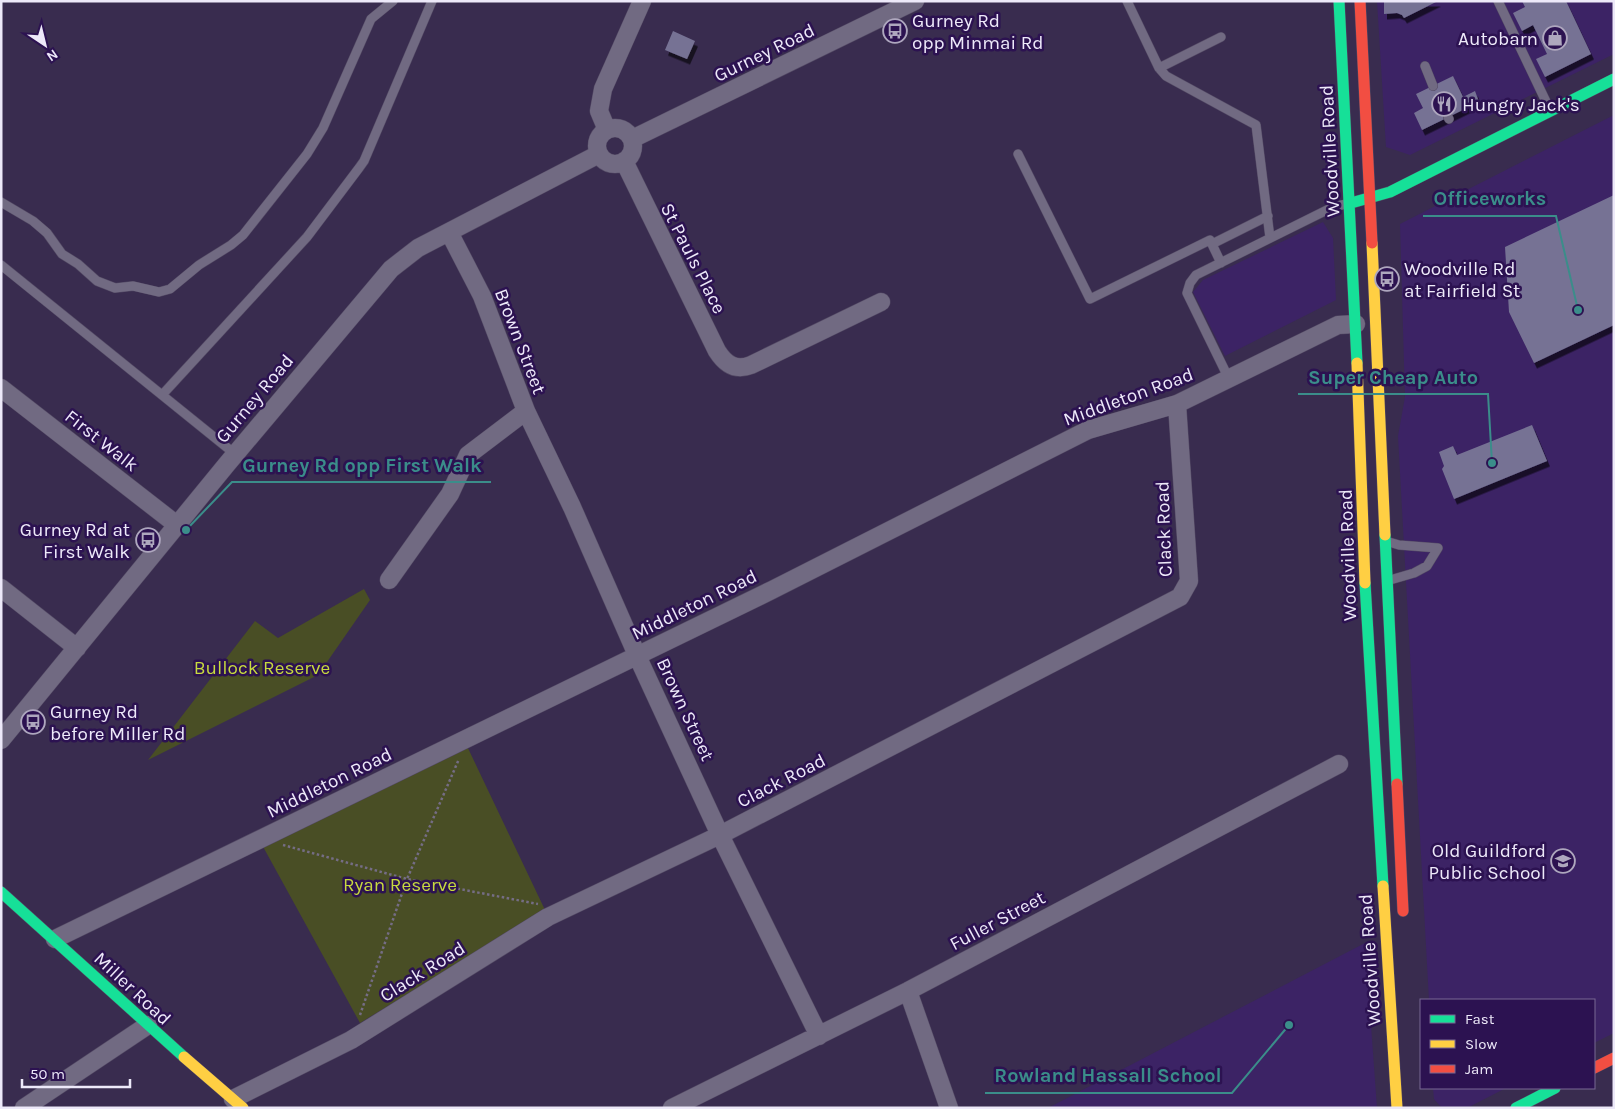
<svg xmlns="http://www.w3.org/2000/svg" width="1615" height="1109" font-family="Karla,sans-serif">
<style>
.built{fill:#3c2365}
.green{fill:#494e25}
.building{fill:#767294;filter:url(#shadow)}
.lines{fill:none;stroke-linecap:round;stroke-linejoin:round}
.lane-casing{stroke:#534964;stroke-width:10}
.street-casing{stroke:#534964;stroke-width:19}
.fast-casing{stroke:#534964;stroke-width:12}
.slow-casing{stroke:#534964;stroke-width:12}
.jam-casing{stroke:#534964;stroke-width:12}
.path{stroke:#756d85;stroke-width:2.5;stroke-dasharray:2.5 2.5;stroke-linecap:butt}
.lane{stroke:#716a82;stroke-width:9}
.street{stroke:#716a82;stroke-width:18}
.fast{stroke:#16e098;stroke-width:11}
.slow{stroke:#ffcf43;stroke-width:11}
.jam{stroke:#f24e42;stroke-width:11}
.labels{text-anchor:middle;stroke-width:5;stroke-linejoin:round;paint-order:stroke}
.poi-label{font-size:19px;fill:#ede9f9;stroke:#2c1251;text-anchor:start}
.street-label{font-size:19px;fill:#ede9f9;stroke:#2c1251}
.park-label{font-size:19px;fill:#c7da3f;stroke:#2c1251}
.leader{fill:none;stroke:#3b8d8a;stroke-width:2}
.callout-dot{fill:#3b8d8a;stroke:#2c1251;stroke-width:2}
.callout-label{font-size:20px;text-anchor:middle;font-weight:bold;fill:#3b8d8a;stroke:#2c1251;stroke-width:5;stroke-linejoin:round;paint-order:stroke}
</style>
<defs>
<filter id="shadow"><feDropShadow dx="3" dy="5.5" stdDeviation="0" flood-color="#0009"/></filter>
</defs>
<rect width="100%" height="100%" fill="#392c4f"/>
<path class="built" d="M1377,1H1614V54L1410,155L1386,147Z
M1614,115V1033L1594,1043V1000H1429L1398,436L1405,397L1400,224Z
M1323,222L1333,238L1336,300L1225,356L1193,292L1203,280Z
M1365,943L1377,1108H1048Z
M1433,1088H1506L1467,1108H1442L1434,1099Z"/>
<path class="green" d="M364,589L370,600L318,675L148,760L255,621L278,638Z
M466,744L545,910L360,1023L261,843Z"/>
<path class="building" d="M1384,1H1438L1404,18L1402,15L1397,13L1384,14Z
M1522,1H1566L1591,54L1545,77L1536,59L1547,54L1533,25L1522,31L1513,13L1525,7Z
M673,31L695,41L687,59L665,50Z
M1453,76L1463,97L1475,91L1479,102L1422,130L1414,113L1423,108L1416,94Z
M1614,195V325L1534,363L1509,312L1505,247Z
M1532,425L1547,461L1454,499L1442,469L1444,466L1439,452L1453,446L1457,455Z"/>
<g class="lines">
<g class="lane-casing">
<path id="lane" d="M1127,1L1159,68L1166,76L1256,125L1270,238
M1498,1L1550,110
M1425,66L1433,86
M1159,68L1221,37
M1448,117L1449,119
M1018,154L1090,299L1210,240L1221,263
M1,202L33,221L47,233L62,254L78,264L97,281L115,288L133,286L159,292L170,289L199,265L231,245L243,235L307,154L323,128L371,19L393,1
M1212,244L1268,216
M1,265L235,454
M1229,379L1187,293L1190,283L1196,275L1333,207L1346,204
M162,395L307,237L359,168L364,161L432,1
M1389,542L1399,545L1438,548L1427,566L1414,573L1390,580"/>
</g>
<g class="street-casing">
<path id="street" d="M597 146a18 18 0 1 1 36 0a18 18 0 1 1-36 0Z
M607,130L599,111L603,89L642,1
M632,139L915,1
M624,161L717,351C726,365 736,371 751,365L881,302
M449,232L482,296L526,411L572,507L640,662L720,835L819,1036
M1,388L177,525
M389,580L450,494L468,455L526,411
M1,588L77,648
M1,740L227,464L391,269L418,248L599,154
M55,939L772,590L1088,430L1177,404L1338,325L1356,324
M908,991L949,1108
M233,1099L351,1040L548,917L720,835L1180,597L1189,581L1177,404
M24,1108L148,1025
M672,1108L908,991L1339,764"/>
</g>
<g class="fast-casing">
<path id="fast" d="M1339,1L1357,363
M1351,203L1390,192L1614,79
M1385,535L1397,784
M1365,583L1383,886
M1,892L184,1057
M1516,1108L1555,1088"/>
</g>
<g class="slow-casing">
<path id="slow" d="M1372,243L1385,535
M1357,363L1365,583
M1383,886L1397,1108
M184,1057L243,1108"/>
</g>
<g class="jam-casing">
<path id="jam" d="M1360,1L1372,243
M1397,784L1403,911
M1594,1068L1614,1058"/>
</g>
<path class="path" d="M283,845L407,879L538,904
M360,1015L407,879L459,759"/>
<use href="#lane" class="lane"/>
<use href="#street" class="street"/>
<use href="#fast" class="fast"/>
<use href="#slow" class="slow"/>
<use href="#jam" class="jam"/>
</g>
<defs>
<g id="bus-ring" transform="scale(1.25)"><circle r="9.5" fill="#2c1251" stroke="#aea7be" stroke-width="1.5"/><path d="M-5-6H5V4H4V6H2V4H-2V6H-4V4H-5ZM-3.5-4V0h7V-4ZM-3.5 1.2v1.5H-2V1.2ZM2 1.2v1.5H3.5V1.2Z" fill="#aea7be"/></g>
<g id="shop-ring" transform="scale(1.25)"><circle r="9.5" fill="#2c1251" stroke="#aea7be" stroke-width="1.5"/><path d="M-5-2.5h2.3a2.7 3.5 0 0 1 5.4 0H5L5.5 6h-11ZM-1.5-2.5h3a1.5 2.3 0 0 0-3 0Z" fill="#aea7be"/></g>
<g id="restaurant-ring" transform="scale(1.25)"><circle r="9.5" fill="#2c1251" stroke="#aea7be" stroke-width="1.5"/><path d="M-5-6h1v4h1v-4h1v4h1v-4h1v5L-1.5 .5V6h-2V.5L-5-1ZM5-6V6H3V1.5H1.5Q1.5-4 5-6Z" fill="#aea7be"/></g>
<g id="school-ring" transform="scale(1.25)"><circle r="9.5" fill="#2c1251" stroke="#aea7be" stroke-width="1.5"/><path d="M0-5L7-2L0 1L-7-2ZM-4 1L0 2.5L4 1V4Q0 6-4 4Z" fill="#aea7be"/></g>
</defs>
<g fill-rule="evenodd">
<use href="#bus-ring" x="895" y="31"/>
<use href="#shop-ring" x="1555" y="38"/>
<use href="#restaurant-ring" x="1444" y="104"/>
<use href="#bus-ring" x="1387" y="279"/>
<use href="#bus-ring" x="148" y="540"/>
<use href="#bus-ring" x="33" y="722"/>
<use href="#school-ring" x="1563" y="861"/>
</g>
<g class="labels">
<g class="poi-label">
<text x="912" y="27">Gurney Rd<tspan x="912" dy="22">opp Minmai Rd</tspan></text>
<text x="1538" y="45" text-anchor="end">Autobarn</text>
<text x="1462" y="111">Hungry Jack's</text>
<text x="1404" y="275">Woodville Rd<tspan x="1404" dy="22">at Fairfield St</tspan></text>
<text x="130" y="536" text-anchor="end">Gurney Rd at<tspan x="130" dy="22">First Walk</tspan></text>
<text x="50" y="718">Gurney Rd<tspan x="50" dy="22">before Miller Rd</tspan></text>
<text x="1546" y="857" text-anchor="end">Old Guildford<tspan x="1546" dy="22">Public School</tspan></text>
</g>
<g class="street-label">
<text transform="translate(764 52) rotate(-26)" y="7">Gurney Road</text>
<text transform="translate(1329 151) rotate(-93)" y="7">Woodville Road</text>
<text transform="translate(694 258) rotate(63)" y="7">St Pauls Place</text>
<text transform="translate(521 341) rotate(69)" y="7">Brown Street</text>
<text transform="translate(1128 396) rotate(-20)" y="7">Middleton Road</text>
<text transform="translate(254 398) rotate(-50)" y="7">Gurney Road</text>
<text transform="translate(102 440) rotate(38)" y="7">First Walk</text>
<text transform="translate(1163 529) rotate(-92)" y="7">Clack Road</text>
<text transform="translate(1347 555) rotate(-92)" y="7">Woodville Road</text>
<text transform="translate(694 604) rotate(-26)" y="7">Middleton Road</text>
<text transform="translate(686 709) rotate(65)" y="7">Brown Street</text>
<text transform="translate(781 780) rotate(-27)" y="7">Clack Road</text>
<text transform="translate(329 782) rotate(-26)" y="7">Middleton Road</text>
<text transform="translate(997 920) rotate(-28)" y="7">Fuller Street</text>
<text transform="translate(1369 960) rotate(-94)" y="7">Woodville Road</text>
<text transform="translate(422 971) rotate(-32)" y="7">Clack Road</text>
<text transform="translate(133 988) rotate(43)" y="7">Miller Road</text>
</g>
<g class="park-label">
<text x="262" y="674">Bullock Reserve</text>
<text x="400" y="891">Ryan Reserve</text>
</g>
</g>
<path class="leader" d="M1578 310L1556 216H1423M1492 463L1488 394H1298M186 530L232 482H491M1289 1025L1232 1093H985"/>
<g class="callout-dot">
<circle cx="1578" cy="310" r="5"/>
<circle cx="1492" cy="463" r="5"/>
<circle cx="186" cy="530" r="5"/>
<circle cx="1289" cy="1025" r="5"/>
</g>
<g class="callout-label">
<text x="1490" y="205">Officeworks</text>
<text x="1393" y="384">Super Cheap Auto</text>
<text x="362" y="472">Gurney Rd opp First Walk</text>
<text x="1108" y="1082">Rowland Hassall School</text>
</g>
<rect width="1615" height="1109" fill="none" stroke="#ede9f9" stroke-width="5"/>
<rect x="1420" y="999" width="175" height="90" fill="#2c1251" stroke="#796894"/>
<rect x="1430" y="1015" width="25" height="8" fill="#16e098" stroke="#796894"/>
<text x="1465" y="1024" font-size="15" fill="#ede9f9">Fast</text>
<rect x="1430" y="1040" width="25" height="8" fill="#ffcf43" stroke="#796894"/>
<text x="1465" y="1049" font-size="15" fill="#ede9f9">Slow</text>
<rect x="1430" y="1065" width="25" height="8" fill="#f24e42" stroke="#796894"/>
<text x="1465" y="1074" font-size="15" fill="#ede9f9">Jam</text>
<g transform="translate(45 45) rotate(145)" stroke="#2c1251" stroke-width="4" paint-order="stroke">
<path d="M0-4L9 19L0 12L-9 19Z" fill="#ede9f9"/>
<text y="-8" font-size="14" font-weight="bold" text-anchor="middle" fill="#ede9f9">N</text>
</g>
<path d="M22 1079v8h108v-8" fill="none" stroke="#ede9f9" stroke-width="2.5"/>
<text x="30" y="1079" font-size="15" fill="#ede9f9" stroke="#2c1251" stroke-width="4" paint-order="stroke">50 m</text>
</svg>
